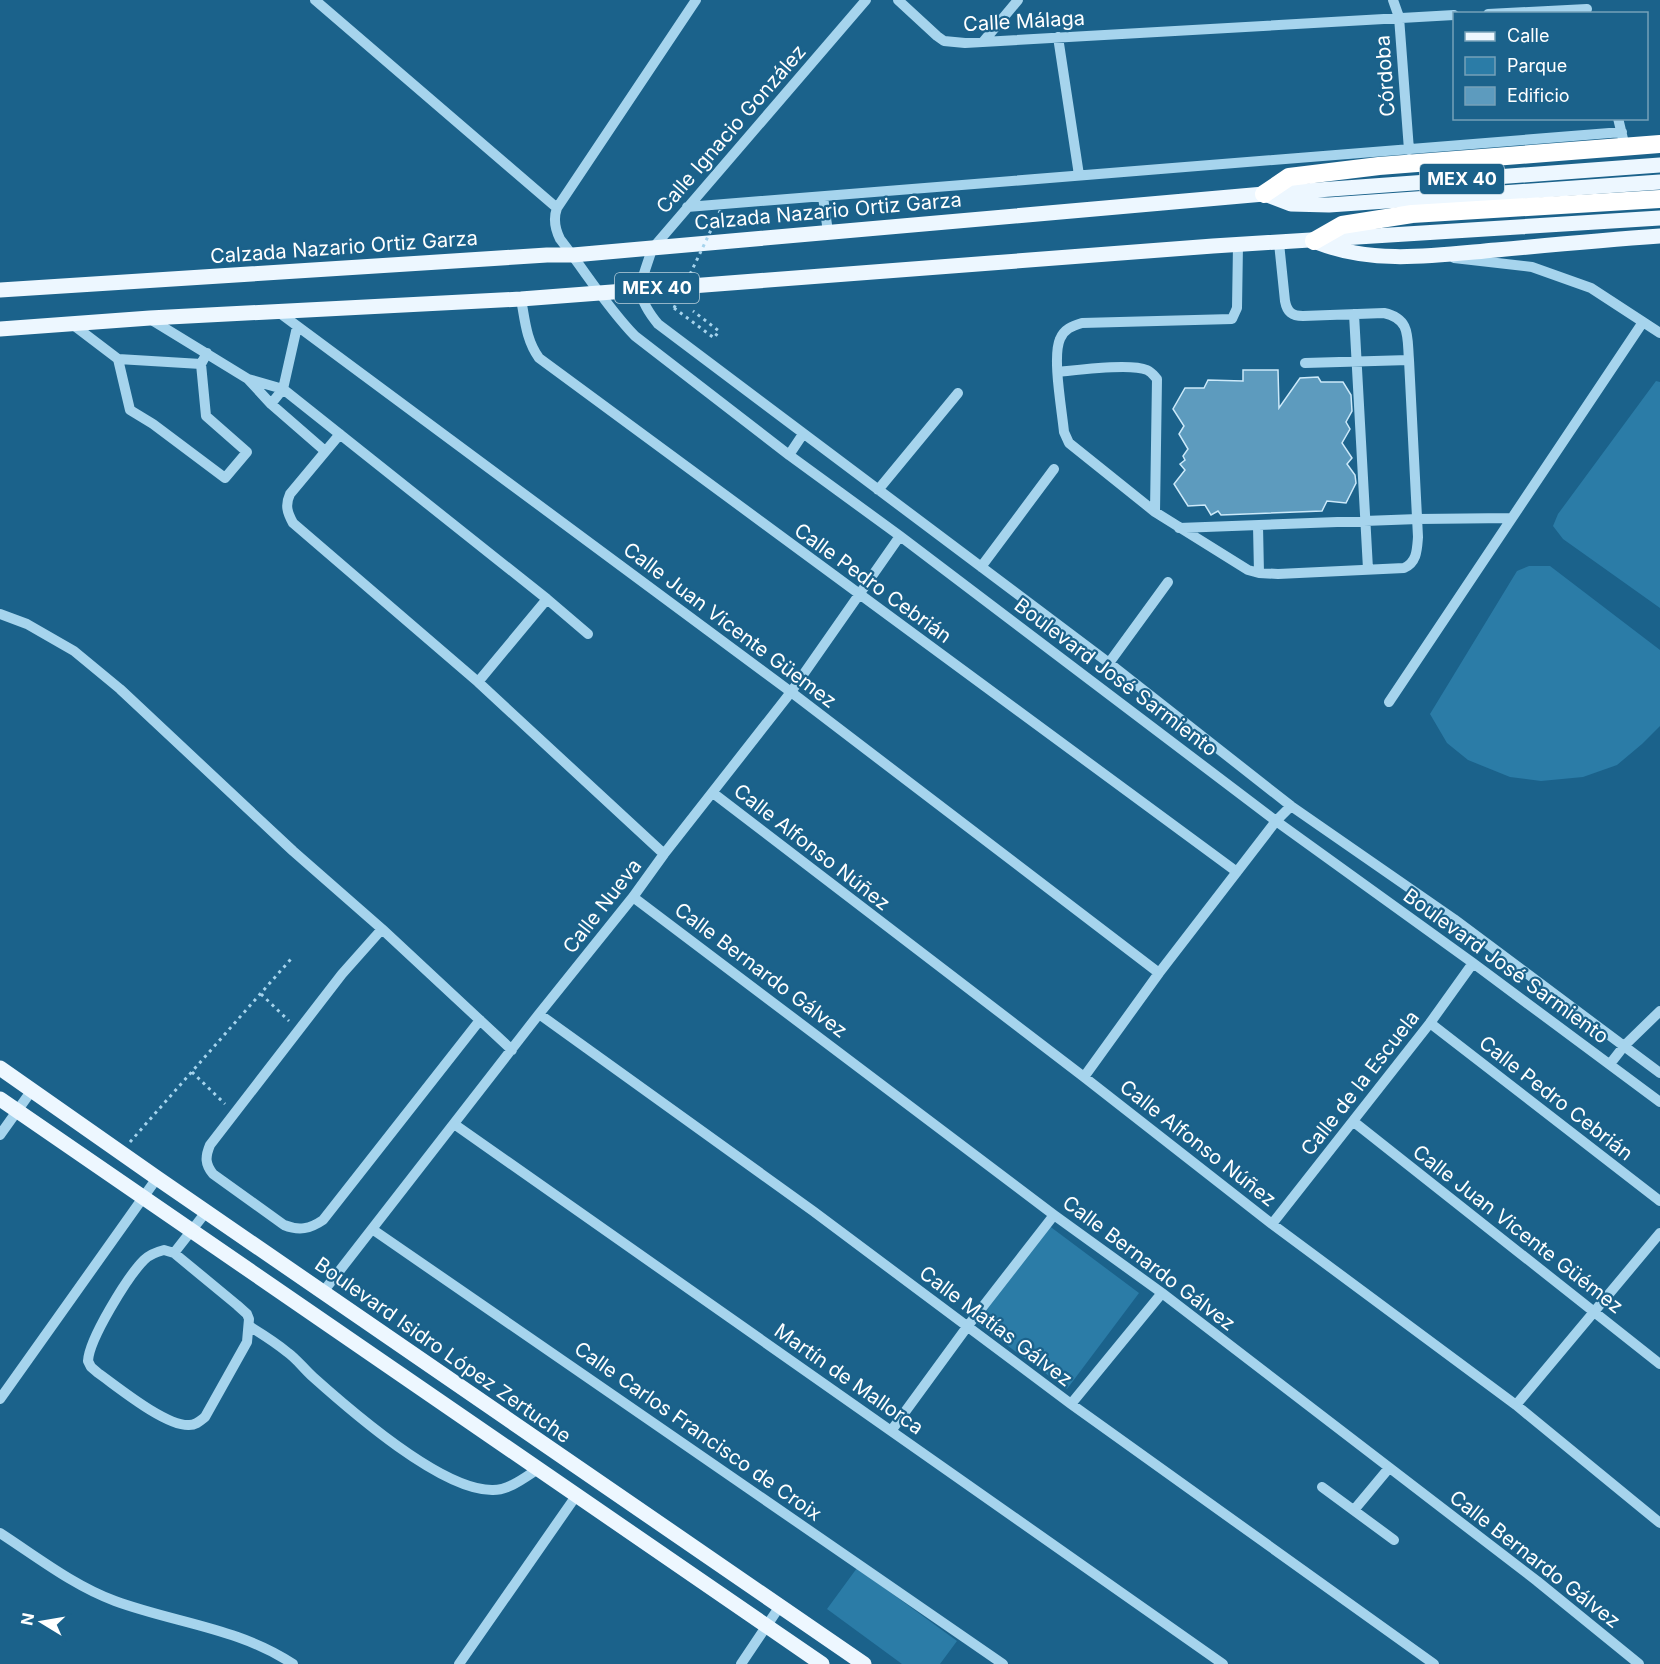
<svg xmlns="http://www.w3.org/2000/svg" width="1660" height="1664" font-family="Inter,sans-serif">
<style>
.green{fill:#2b7ca7}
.building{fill:#5d9bbe;stroke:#cce9f9;stroke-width:1.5}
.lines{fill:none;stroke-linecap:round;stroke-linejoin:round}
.path{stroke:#a6d4ed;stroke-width:3;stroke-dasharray:3 4.5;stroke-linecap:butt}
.minor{stroke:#a6d4ed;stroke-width:10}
.major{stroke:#edf7ff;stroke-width:15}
.highway{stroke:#fff;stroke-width:18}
.path-bridge{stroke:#a6d4ed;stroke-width:3;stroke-dasharray:3 4.5;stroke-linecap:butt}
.labels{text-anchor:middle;stroke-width:4.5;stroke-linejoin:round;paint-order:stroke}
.shield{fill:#1b628b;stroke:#bbd0dc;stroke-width:1.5}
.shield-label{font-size:18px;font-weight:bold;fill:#fff}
.street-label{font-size:20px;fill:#fff;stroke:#1b628b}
</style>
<rect width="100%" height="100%" fill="#1b628b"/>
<path class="green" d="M1656,381L1660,382V608L1563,539L1553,526L1558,514Z
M1529,566H1550L1660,650V726L1642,744L1617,765L1583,777L1541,781L1510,777L1468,760L1447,743L1430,714L1517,571Z
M1048,1225L1139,1293L1067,1389L975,1322Z
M857,1568L957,1641L940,1664H902L827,1609Z"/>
<path class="building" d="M1243,370H1278L1279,408L1300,378L1318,377L1321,382H1343L1351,395L1352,411L1346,422L1350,429L1342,443L1352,458L1347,464L1355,475L1356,483L1346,503L1327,501L1322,511L1221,515L1218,511L1211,515L1205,505L1188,506L1174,484L1185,470L1180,464L1185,460L1183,456L1188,449L1179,434L1184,426L1173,409L1185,388H1204L1208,380L1243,381Z"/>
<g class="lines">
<path class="path" d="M674,308L714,338L719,331L693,311
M261,994L289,1021
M192,1072L225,1104
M130,1142L291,959"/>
<path class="minor" d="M315,0L557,208
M696,0L557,208C553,219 555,229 560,239C585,271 606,306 635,336L789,455L900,536L1276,821L1473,963L1660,1102
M866,0L652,249C641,285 632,292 658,324L1109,663L1291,806L1454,919L1660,1073
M898,0L937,36L944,41L965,43L1454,15
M1393,0L1399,17L1409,150
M1488,14L1587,9
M1058,37L1079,175
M983,42L1018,0
M1618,118L1623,139
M823,197L828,232
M687,207L1622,132
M1238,245L1237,308L1232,319L1082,323C1072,326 1064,329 1060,339C1052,357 1062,410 1064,432L1069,443L1155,512L1248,570L1259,573L1278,574L1404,568C1417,562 1417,550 1418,537L1409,360C1407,337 1411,319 1384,313L1303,316C1292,316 1287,312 1285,301L1279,243
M1454,258L1532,267L1591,288L1660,333
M521,299C525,320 526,340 539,358L1237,872
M277,311L791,692L1159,973
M1354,314L1368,569
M150,319L248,379L283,389L547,599L588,634
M72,324L118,359L130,410L153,424L225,478L247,452L206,416L201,364L207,353
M118,359L201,364
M1305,363L1409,360
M1058,372C1078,370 1130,363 1147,370C1152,372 1154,376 1157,379L1155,512
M248,379L271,404L325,451
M271,404L283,389L297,327
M340,434L290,494C285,505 287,512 293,523L478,682L664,854
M789,455L803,434
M878,490L958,393
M1258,526L1259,573
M1179,528L1418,519L1512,518
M981,567L1054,469
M0,614L27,624L74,651L120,689L293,851L382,929L512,1050
M1109,663L1168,582
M478,682L547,599
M1389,702L1643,322
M713,793L1084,1077L1272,1224L1516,1405L1660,1523
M633,897L1054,1215L1162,1293L1537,1581L1639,1664
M382,929L342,974L210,1145C205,1157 205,1164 213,1174L284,1225C299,1231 310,1229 323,1220L480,1020
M539,1014L813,1211L1071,1404L1434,1664
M1430,1023L1660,1201
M1610,1064L1624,1046L1660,1011
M1084,1077L1159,973L1276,821L1291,806
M1354,1122L1660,1364
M454,1124L1223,1664
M0,1135L32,1090
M1272,1224L1430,1023L1473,963
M372,1229L1003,1664
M164,1250L174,1253L237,1305L247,1314L249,1319L247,1342L205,1417C200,1421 196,1425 189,1425C165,1426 118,1387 98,1373L91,1367L88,1361C89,1339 128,1276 144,1260C150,1254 156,1252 164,1250Z
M174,1253L206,1212
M323,1292L539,1014L633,897L664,854L791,692L900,536
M249,1326C262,1334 275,1342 287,1352C297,1359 304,1369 313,1377C351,1411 442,1491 493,1490C509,1490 524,1478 538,1469
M0,1399L157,1178
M1071,1404L1162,1293
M1516,1405L1660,1233
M891,1431L967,1327L1054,1215
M1322,1487L1394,1540
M1354,1510L1389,1468
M0,1533C37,1557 74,1586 115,1601C175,1623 239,1628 293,1664
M459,1664L576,1496
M741,1664L780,1606"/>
<path class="major" d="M1270,196L1291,204L1329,205L1660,182
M1319,243C1375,265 1438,255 1496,250C1550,245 1605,240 1660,236
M0,290L547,255H573L1264,194L1660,165
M0,329L150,318L521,299L1213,246L1660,218
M0,1068L157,1178L864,1664
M0,1099L822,1664"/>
<path class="highway" d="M1264,194L1289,177L1379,166L1660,144
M1314,241L1342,225L1412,214L1660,199"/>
<path class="path-bridge" d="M674,308L721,209"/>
</g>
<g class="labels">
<g class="shield">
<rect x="1420" y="164" width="84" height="30" rx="4.5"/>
<rect x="615" y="273" width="84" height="30" rx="4.5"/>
</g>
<g class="shield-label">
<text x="1462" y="185">MEX 40</text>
<text x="657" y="294">MEX 40</text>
</g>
<g class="street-label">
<text transform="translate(1024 21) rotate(-3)" y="7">Calle Málaga</text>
<text transform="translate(1385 76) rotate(-94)" y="7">Córdoba</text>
<text transform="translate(731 129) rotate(-49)" y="7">Calle Ignacio González</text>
<text transform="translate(828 211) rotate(-5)" y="7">Calzada Nazario Ortiz Garza</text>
<text transform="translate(344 247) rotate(-4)" y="7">Calzada Nazario Ortiz Garza</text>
<text transform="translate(873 583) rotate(36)" y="7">Calle Pedro Cebrián</text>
<text transform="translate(730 625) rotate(37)" y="7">Calle Juan Vicente Güemez</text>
<text transform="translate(1116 677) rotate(37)" y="7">Boulevard José Sarmiento</text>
<text transform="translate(812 847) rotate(38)" y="7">Calle Alfonso Núñez</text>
<text transform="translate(602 906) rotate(-52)" y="7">Calle Nueva</text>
<text transform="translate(1506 966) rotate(36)" y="7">Boulevard José Sarmiento</text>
<text transform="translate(761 970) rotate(37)" y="7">Calle Bernardo Gálvez</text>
<text transform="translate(1360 1083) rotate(-52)" y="7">Calle de la Escuela</text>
<text transform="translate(1556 1098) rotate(38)" y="7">Calle Pedro Cebrián</text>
<text transform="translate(1198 1143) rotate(38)" y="7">Calle Alfonso Núñez</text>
<text transform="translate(1518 1229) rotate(38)" y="7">Calle Juan Vicente Güémez</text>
<text transform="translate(1149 1263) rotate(37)" y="7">Calle Bernardo Gálvez</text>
<text transform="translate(996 1326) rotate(37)" y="7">Calle Matías Gálvez</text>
<text transform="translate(443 1350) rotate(35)" y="7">Boulevard Isidro López Zertuche</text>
<text transform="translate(849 1379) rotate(35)" y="7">Martín de Mallorca</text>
<text transform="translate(698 1431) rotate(35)" y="7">Calle Carlos Francisco de Croix</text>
<text transform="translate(1535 1559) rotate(38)" y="7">Calle Bernardo Gálvez</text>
</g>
</g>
<rect x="1453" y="12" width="195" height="108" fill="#1b628b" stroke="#76a1b9" stroke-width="1.5"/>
<rect x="1465" y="32" width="30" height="9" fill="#edf7ff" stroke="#76a1b9" stroke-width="1.5"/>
<text x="1507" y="42" font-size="18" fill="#ffffff">Calle</text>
<rect x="1465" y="57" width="30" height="18" fill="#2b7ca7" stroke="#76a1b9" stroke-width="1.5"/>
<text x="1507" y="72" font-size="18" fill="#ffffff">Parque</text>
<rect x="1465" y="87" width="30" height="18" fill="#5d9bbe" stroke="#76a1b9" stroke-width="1.5"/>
<text x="1507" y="102" font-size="18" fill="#ffffff">Edificio</text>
<g transform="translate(42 1622) rotate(281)" stroke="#1b628b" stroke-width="4.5" paint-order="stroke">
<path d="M0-4.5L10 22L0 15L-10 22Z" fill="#ffffff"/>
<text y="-9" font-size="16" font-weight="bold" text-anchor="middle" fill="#ffffff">N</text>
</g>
</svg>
